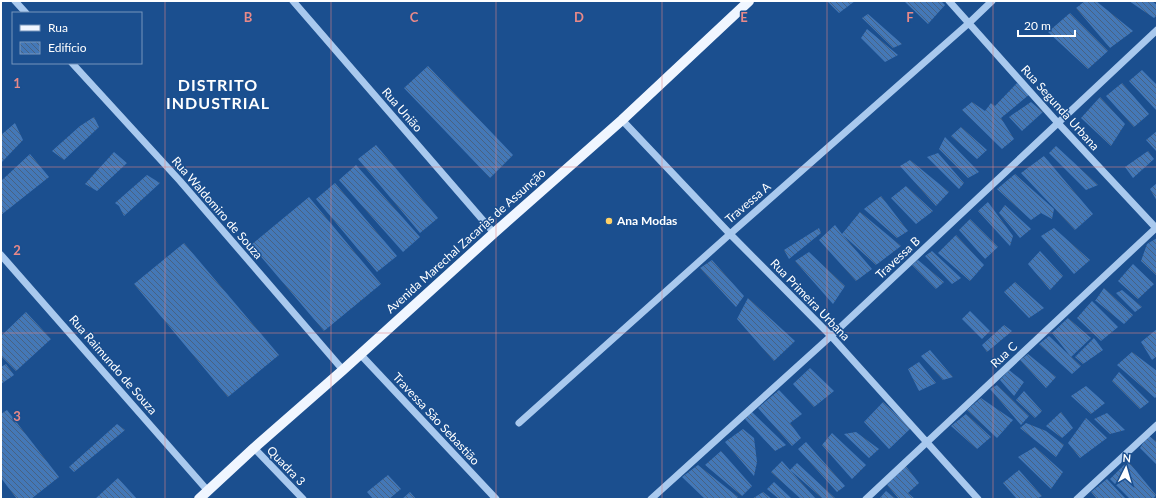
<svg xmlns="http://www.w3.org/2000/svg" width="1158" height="500" font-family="Lato,sans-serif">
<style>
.building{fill:url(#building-back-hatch)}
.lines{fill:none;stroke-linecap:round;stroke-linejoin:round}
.minor{stroke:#a9c9ee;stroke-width:7}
.major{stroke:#f0f6ff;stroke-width:10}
.grid{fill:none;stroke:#e88989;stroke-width:1;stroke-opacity:0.55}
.poi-dot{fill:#ffd166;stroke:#1b4f8f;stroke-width:1.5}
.labels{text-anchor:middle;stroke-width:3;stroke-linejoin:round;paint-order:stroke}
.street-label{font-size:12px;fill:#fff;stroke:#1b4f8f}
.poi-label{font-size:12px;font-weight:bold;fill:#fff;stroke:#1b4f8f;text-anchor:start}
.district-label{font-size:16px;font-weight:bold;letter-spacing:1px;fill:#fff;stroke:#1b4f8f}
.grid-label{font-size:13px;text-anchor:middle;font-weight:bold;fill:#e88989;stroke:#1b4f8f;stroke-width:3;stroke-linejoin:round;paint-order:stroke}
</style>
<defs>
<pattern id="building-back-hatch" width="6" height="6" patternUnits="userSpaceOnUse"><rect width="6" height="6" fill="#4478b7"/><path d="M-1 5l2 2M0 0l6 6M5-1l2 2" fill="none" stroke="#486282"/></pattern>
</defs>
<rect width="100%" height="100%" fill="#1b4f8f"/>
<path class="building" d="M827,1H855L839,13Z
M904,1H941L945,5L928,24Z
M1085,1H1096L1133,31L1110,48L1076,8Z
M1129,1H1152L1157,5V15L1154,18Z
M1070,13L1108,51L1088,69L1048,32Z
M868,14L902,44L893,48L862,18Z
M867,29L898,55L885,62L861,38Z
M428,66L513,155L490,178L404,88Z
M1142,70L1157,85V111L1129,81Z
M1017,83L1030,94L1001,118L1014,139L1002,149L962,110L972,102L985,111L991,103L995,106Z
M1122,83L1149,114L1134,127L1106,96Z
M1100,97L1125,124L1111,146L1081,118Z
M1031,102L1043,112L1022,131L1009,117Z
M94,117L99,127L64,160L52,151L80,126Z
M15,123L23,140L1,163V135Z
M961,127L987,150L977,159L951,136Z
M1157,131V152L1146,140Z
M945,137L979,172L968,178L939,149Z
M376,145L438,218L420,233L358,159Z
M1056,146L1098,185L1086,190L1049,153Z
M1148,151L1154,159L1133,178L1125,167Z
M114,152L127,163L97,191L85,184Z
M938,153L964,183L959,189L927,157Z
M30,154L49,177L1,215V181Z
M1044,156L1093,214L1075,230L1021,173Z
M910,160L949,192L936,206L900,166Z
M356,165L420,237L403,252L339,180Z
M1015,174L1054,209L1052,219L1041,213L1031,220L997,189Z
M147,175L160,183L124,216L119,206L115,203Z
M335,183L397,256L377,272L316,199Z
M1157,183V201L1150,189Z
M906,186L933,211L916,224L891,198Z
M881,196L908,231L897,238L864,209Z
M309,197L381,284L324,331L251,245Z
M988,202L1013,236L1010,246L978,211Z
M1005,205L1031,229L1020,238L999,213Z
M860,212L901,246L876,265L842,234L872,269L856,281L819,240L835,225L842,234Z
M970,219L998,247L985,259L959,230Z
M819,228L821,233L789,259L784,250Z
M1054,228L1090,260L1074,274L1041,236Z
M956,235L984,265L970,281L938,253Z
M1157,238V276L1141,261L1147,244Z
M184,243L279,355L228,397L134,284Z
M932,251L961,278L952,284L925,256Z
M1040,251L1063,276L1050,290L1028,264Z
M809,252L845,286L833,304L795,261Z
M712,260L744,296L736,307L700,268Z
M918,260L944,282L936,289L912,265Z
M1133,264L1154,284L1138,299L1118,281Z
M1015,282L1044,308L1029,318L1004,292Z
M1104,288L1133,315L1124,324L1096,301H1095Z
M1122,290L1142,307L1135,312L1116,293Z
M748,298L795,341L774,361L737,319Z
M1092,301L1118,327L1101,341L1077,318Z
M970,311L990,331L982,339L962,319Z
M26,312L51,339L16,371L1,356V336Z
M1068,318L1091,338L1071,357L1052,333Z
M1004,325L1012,331L987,352L982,345Z
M1157,329V356L1152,360L1141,342Z
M1049,336L1081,366L1072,374L1039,344Z
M1094,338L1103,350L1083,364L1075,357Z
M930,350L953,377L943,380L921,356Z
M1132,352L1157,371V396L1155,398L1117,365Z
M1028,354L1056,377L1046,388L1020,360Z
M919,362L936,383L919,391L908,369Z
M6,364L14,375L1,384V367Z
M810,368L834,391L814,407L793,384Z
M1009,370L1024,382L1014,396L1000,380Z
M1119,372L1149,402L1140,409L1112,381Z
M997,385L1029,416L1021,425L990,389Z
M1086,386L1105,403L1091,414L1071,396Z
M779,390L802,414L790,423L801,438L792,446L758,408Z
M1024,391L1042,411L1035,418L1016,400Z
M981,398L1013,420L997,438L967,410Z
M883,402L911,428L889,449L864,422Z
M7,410L59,477L31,499H17L1,478V414Z
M752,412L786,445L775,451L745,419Z
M1061,412L1073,428L1062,438L1046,426Z
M1107,413L1125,430L1110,434L1094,419Z
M966,414L991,437L977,449L951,426Z
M1086,418L1107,438L1080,458L1068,443Z
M1026,423L1046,431L1064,445L1056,457L1020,428Z
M117,424L125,430L74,472L69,467Z
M743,429L754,438L757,462L754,476L725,442Z
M856,432L879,449L869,458L844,434Z
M832,433L866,465L852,479L822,445Z
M1148,435L1157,442V465L1140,448Z
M806,442L845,486L837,492L798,449Z
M1035,447L1063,472L1051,489L1018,457Z
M721,451L752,486L742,496L705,465Z
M782,461L790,470L797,463L835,498L823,499L790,470L816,499H801L771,472Z
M1128,461L1156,495L1153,499H1130L1110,479Z
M698,465L738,497L736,499H705L682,477Z
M905,465L919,483L908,493L915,499H899L887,485Z
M1019,470L1042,496L1036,499H1017L1003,483Z
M388,475L401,489L389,499H373L367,492Z
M118,478L137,499H95Z
M1107,479L1126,499H1097L1091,492Z
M774,482L792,499H779L767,489Z
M886,491L896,499H879Z
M410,492L416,499H402Z
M763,492L772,499H752Z"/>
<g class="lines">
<path class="minor" d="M15,1L26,13
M293,1L494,233
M949,1L1058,123L1157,229
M72,63L180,181L343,370
M622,120L730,234L831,336L978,499
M1,255L208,491
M360,354L496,499
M519,423L730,234L969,23L992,1
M254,448L303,499
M651,499L831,336L1157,30
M866,499L1157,227
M1077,499L1157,425"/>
<path class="major" d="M199,499L254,448L343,370L494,233L622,120L749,1"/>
</g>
<path class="grid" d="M165,1V499M331,1V499M496,1V499M662,1V499M827,1V499M993,1V499M1,167H1157M1,333H1157"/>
<circle class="poi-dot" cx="609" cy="221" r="4"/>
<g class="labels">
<g class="street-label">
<text transform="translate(1060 108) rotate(48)" y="4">Rua Segunda Urbana</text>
<text transform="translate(402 110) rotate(49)" y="4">Rua União</text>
<text transform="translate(748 203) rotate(-41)" y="4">Travessa A</text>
<text transform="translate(217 208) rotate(49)" y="4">Rua Waldomiro de Souza</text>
<text transform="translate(466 241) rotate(-42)" y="4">Avenida Marechal Zacarias de Assunção</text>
<text transform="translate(898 258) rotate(-43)" y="4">Travessa B</text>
<text transform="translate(810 300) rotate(46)" y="4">Rua Primeira Urbana</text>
<text transform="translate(1004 355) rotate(-43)" y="4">Rua C</text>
<text transform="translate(113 365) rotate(49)" y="4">Rua Raimundo de Souza</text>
<text transform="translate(436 419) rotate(47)" y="4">Travessa São Sebastião</text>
<text transform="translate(286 466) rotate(46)" y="4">Quadra 3</text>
</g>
<g class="poi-label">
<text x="617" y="225">Ana Modas</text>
</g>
<g class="district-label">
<text x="218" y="91">DISTRITO<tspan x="218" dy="18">INDUSTRIAL</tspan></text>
</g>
</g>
<g class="grid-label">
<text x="248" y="22">B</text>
<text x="414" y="22">C</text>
<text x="579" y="22">D</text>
<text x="744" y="22">E</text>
<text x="910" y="22">F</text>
<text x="17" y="88">1</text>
<text x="17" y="255">2</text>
<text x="17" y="421">3</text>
</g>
<rect width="1158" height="500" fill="none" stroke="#ffffff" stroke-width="4"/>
<rect x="12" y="12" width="130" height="52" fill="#1b4f8f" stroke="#7695bc"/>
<rect x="20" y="25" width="20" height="6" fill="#f0f6ff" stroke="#7695bc"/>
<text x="48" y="32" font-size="12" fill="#ffffff">Rua</text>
<rect x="20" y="42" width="20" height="12" fill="url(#building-back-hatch)" stroke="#7695bc"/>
<text x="48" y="52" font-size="12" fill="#ffffff">Edifício</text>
<g transform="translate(1126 468) rotate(5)" stroke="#1b4f8f" stroke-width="3" paint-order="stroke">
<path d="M0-3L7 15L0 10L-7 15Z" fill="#ffffff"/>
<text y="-6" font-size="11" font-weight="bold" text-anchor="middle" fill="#ffffff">N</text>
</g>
<path d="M1018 30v6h57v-6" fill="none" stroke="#ffffff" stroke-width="2"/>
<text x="1024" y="30" font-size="12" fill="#ffffff" stroke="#1b4f8f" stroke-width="3" paint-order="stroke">20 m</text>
</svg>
